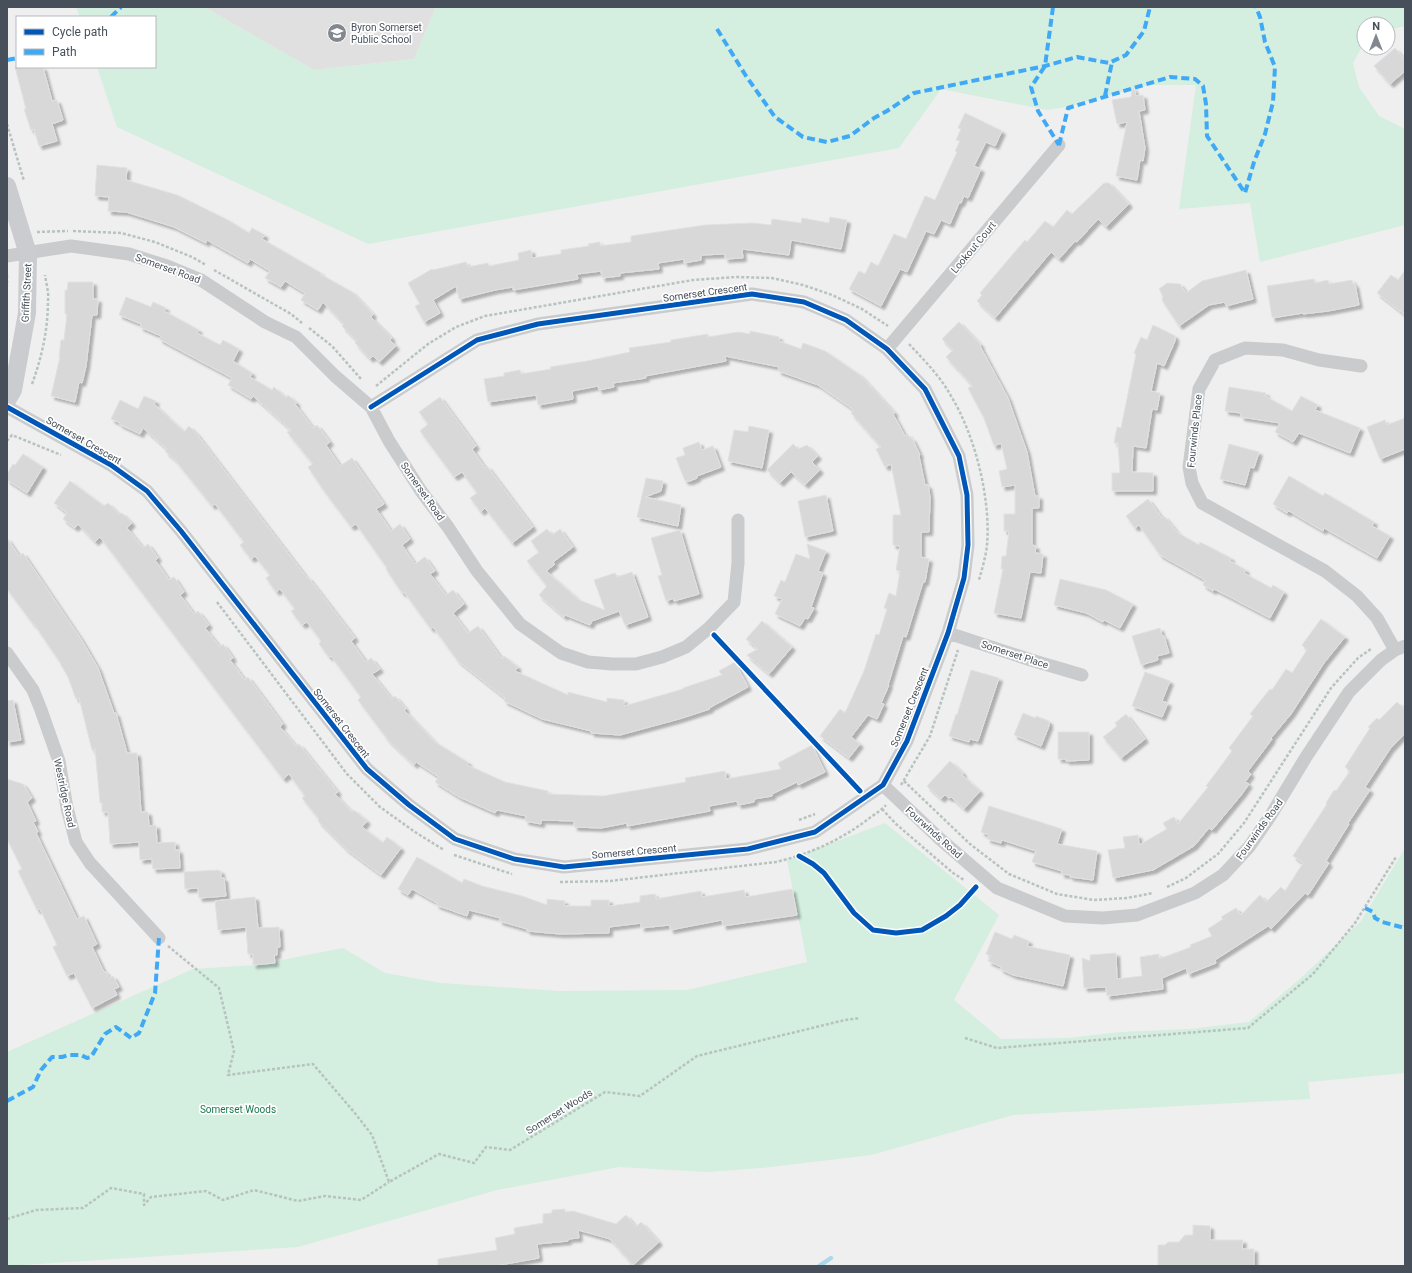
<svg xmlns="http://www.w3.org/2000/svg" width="1412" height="1273" font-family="Roboto,sans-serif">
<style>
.education{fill:#e1e0e0}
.green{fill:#d4eedf}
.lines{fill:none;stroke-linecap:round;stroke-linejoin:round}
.stream{stroke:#aadaea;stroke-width:4.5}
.building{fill:#d8d8d9;stroke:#e0e1e2;filter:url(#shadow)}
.path{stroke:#b7c3bf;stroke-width:2.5;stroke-dasharray:3 2;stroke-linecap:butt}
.street{stroke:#c9cbcd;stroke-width:13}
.secondary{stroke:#cacccf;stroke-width:18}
.quiet{stroke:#3fa9f5;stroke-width:4;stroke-dasharray:8 4;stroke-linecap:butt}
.cycleway-casing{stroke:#fff;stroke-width:8}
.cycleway{stroke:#0057b8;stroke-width:5}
.labels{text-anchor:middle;stroke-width:3.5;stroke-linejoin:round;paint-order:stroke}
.poi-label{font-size:10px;fill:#47505a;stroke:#fff;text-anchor:start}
.street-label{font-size:10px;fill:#47505a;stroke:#fff}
.park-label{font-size:10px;fill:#1a794d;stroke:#fff}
</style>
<defs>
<filter id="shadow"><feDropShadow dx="3.5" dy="3.5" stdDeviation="1" flood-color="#0004"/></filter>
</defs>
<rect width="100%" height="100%" fill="#efefef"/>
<path class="education" d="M204,7H436L414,59L314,70Z"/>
<path class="green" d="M76,7H204L314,70L414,59L436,7H1405V26L1388,30V24H1364V43L1353,63L1359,87L1379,116L1405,129V225L1260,262L1250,203L1179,209L1196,85H1149L1071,106L1047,110L941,89L899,148L368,244L117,127L97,67H155V17H80Z
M885,823L999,915L954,1000L1001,1039L1068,1038L1121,1032L1190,1029L1249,1022L1302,977L1361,921L1405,848V1073L1308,1082L1310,1099L1013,1115L875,1154L863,1156L761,1168L708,1172L619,1167L497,1190L298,1247L7,1266V1052L193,969L256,965L343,948L385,973L441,983L559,991L687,990L807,962L787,860Z"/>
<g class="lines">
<path class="stream" d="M819,1266L831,1258"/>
</g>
<path class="building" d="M1395,48L1405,60V71L1390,84L1374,66Z
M15,67H43L52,101L57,100L63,120L52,124L57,141L39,146L34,129L31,130L24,109H26Z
M1133,87L1136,96L1143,95L1145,110L1139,111L1145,148L1143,161L1140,160L1137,180L1116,176L1127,122L1117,124L1112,100L1131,97Z
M965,113L1002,131L995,146L986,142L974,166L981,169L968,198L964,196L961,203H959L950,224L941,220L934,234L926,231L907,272L900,269L881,306L849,289L859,271L865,274L871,262L878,266L894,234L906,239L925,196L935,200L957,152L955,151L960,141L956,140L961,129L958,128Z
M97,165L127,168L126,180L177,195L228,220L249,233L252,228L265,235L262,239L321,273L320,274L352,292L373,314L371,317L392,338L390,340L396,346L379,362L373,356L370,359L355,343L357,341L342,326L344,324L323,302L318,310L301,300L305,293L285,281L281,287L265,278L270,271L250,259L248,263L207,240L206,243L174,227L126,212L108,211L109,197L95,196Z
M1104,183H1109L1129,204L1106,227L1098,219L1077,242L1075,241L1059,259L1051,252L995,318L977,301L982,295L980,293L1025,240L1027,242L1045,221L1053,227L1067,210L1072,214Z
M830,217L847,220L841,249L791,240L789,255L742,249L743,258L725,259V254L701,255V260L684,263V259L658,263L659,269L620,273V276L602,278L601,271L577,274L578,279L513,290V287L495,290L459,299L456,286L433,300L440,313L424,322L415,306L420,304L408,283L432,269L433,270L466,262L468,267L488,263L489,266L519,260L518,253L531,250L532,258L561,254V250L589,246L588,244L600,242V246L631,242V236L705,225L753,223L771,225L772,219L801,223L802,218L829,223Z
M1246,270L1253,299L1226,306L1225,302L1209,305L1179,326L1162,300L1163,296L1159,289L1167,283L1180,284L1186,293L1202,281Z
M1405,270V315L1377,293L1391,275L1398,280Z
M1314,279L1315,283L1328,280L1329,284L1352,280L1353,284H1355L1359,305L1328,311L1303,314V313L1272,318L1267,286Z
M68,282H93V299H98L97,315H92L86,366L82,383L79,382L75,402L51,396L60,357H59L61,340H64L67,314H65V290L67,291Z
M126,297L151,307L153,302L166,308L164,311L199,330L197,333L220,345L223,340L239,349L233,361L252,373L250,377L272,390L274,387L286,398L288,395L297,403L295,404L313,428L317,425L330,442L326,445L340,466L352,458L384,504L376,509L391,531L400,524L410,539L402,545L415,564L425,557L435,571L430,574L446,595L453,590L464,604L453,613L468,633L478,626L502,659L504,656L518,667L515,671L568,695V692L607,702V698L624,700V706L683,689V688L722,675L719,671L735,662L748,687L709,708L710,709L679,719L620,735L591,733V731L542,719L504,701L505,698L458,661L433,627L431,629L404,592L402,593L386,569L387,568L356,524L351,527L322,488L308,467L313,464L287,432L291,430L253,396L251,399L228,385L232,378L159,339L161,336L140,327L141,324L119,315Z
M959,322L981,345L980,346L1008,398L1027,452L1035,496H1039V508H1032V545L1036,546L1035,553L1043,554L1041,573L1030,572L1021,618L994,613L1003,569H1001L1002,556H1006L1009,531H1004V514H1015V485L1002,487L999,471L1007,469L1001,443L994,446L984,418L968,388L973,386L946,357L953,350L942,339Z
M1153,325L1175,336V341L1164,366L1157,363L1151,391L1160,393L1157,410L1152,409L1146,448L1133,446L1132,472L1153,473V491H1112V473H1120L1118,443H1114L1117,427L1121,428L1136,354L1134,353L1141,337L1147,340Z
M750,331L779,337V341L801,349L803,343L825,351L860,375L895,413L893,414L905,436L908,434L910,439L912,438L920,455L919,456L925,485H928L930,497L929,532H921V557L929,559L925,582H923L906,637L903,636L888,685H889L881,703L884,704L877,719L868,715L851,737L860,744L849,758L820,736L840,709L845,713L864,671L876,634L879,635L887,609L884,608L889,593L896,596L900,571L896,570L900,546L893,545V515H901L891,464L885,467L876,449L881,447L851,413L854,410L818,385L778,371L779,367L725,356L726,361L645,376L646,378L613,383L614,387L599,390L598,386L572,391L573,399L538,405L536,395L488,402L484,379L504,376V373L520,370L521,374L551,369L550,367L587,361L630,352L629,348L671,342V340L708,334V337L738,332L750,334Z
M1229,387L1266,393L1265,396L1292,411L1301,396L1318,405L1315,410L1360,428L1350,453L1299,433L1293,442L1275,432L1280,423L1241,417V413L1225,411Z
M144,396L156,401L154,404L184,432L189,426L196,433L307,578L308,577L355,638L351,641L366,662L371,658L380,669L372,674L392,699L395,696L406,709L404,710L435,742L469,763L467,765L505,782L548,791L547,794L603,796L686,782L685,778L725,771L726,779L781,769L778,763L812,745L825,772L798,785L797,782L772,794V796L754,799V802L738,805L737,801L709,806L710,811L627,826V823L601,828L574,827V821L541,820V824L525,821L526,816L497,810L495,813L459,797L435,782L439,777L416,762L414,765L388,740L358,700L361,697L331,656L329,657L319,644L321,641L307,622L302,625L291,611L295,609L280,589L276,592L266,578L270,575L255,556L251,559L240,545L244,542L215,504L212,506L175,460L165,451L167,449L143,428L140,434L119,424L120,423L111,419L120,400L138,409Z
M440,397L476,446L472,449L485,468L487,466L533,527L512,543L485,508L481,512L470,498L477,493L462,472L454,477L420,431L428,424L419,412Z
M1405,418V449L1380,459L1367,427L1385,420L1387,425Z
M749,426L769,430L762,468L728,461L734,430L748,432Z
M699,442L702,450L713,446L721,467L697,476V478L690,481H685L676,458L685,455L683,448Z
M793,444L798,449L807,445L818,456L812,462L820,470L805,485L792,473V471L780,483L767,470Z
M1229,444L1259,452L1254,468L1250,467L1245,485L1220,479Z
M23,454L43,467L27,493L7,480V474L13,464L15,465Z
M1289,476L1323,496L1325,493L1374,522L1372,526L1390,536L1377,558L1324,528L1323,531L1289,511L1287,513L1273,504Z
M646,478L663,481L661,491L645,497L681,505L678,526L637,517Z
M70,481L104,506L108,503L119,514L122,513L132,523L127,528L143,548L148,544L158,558L155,560L169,580L174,577L184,592L180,595L194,614L198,611L209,625L205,628L220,647L223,644L233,658L230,660L245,680L248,677L283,724L280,727L296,746L299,744L338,792L335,794L352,812L354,810L367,821L362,827L383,843L387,837L401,848L381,875L346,849L318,821L319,819L302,798L305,796L289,774L283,779L100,537L95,542L78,524L75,528L63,519L67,513L54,503Z
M826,495L833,531L805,537L798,501Z
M1148,499L1162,518L1164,516L1178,533L1199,545L1200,542L1217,551L1231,558L1230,561L1246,570L1244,573L1271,588L1273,585L1284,592L1270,618L1226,595L1214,589L1213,591L1203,585L1205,580L1160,555L1139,525L1135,528L1126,516Z
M547,529L552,535L560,529L573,547L553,562L555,564L546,571L579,600L605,610L594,580L615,573L617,577L632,572L648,617L625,625L619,611L592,621L590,625L565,615L564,617L539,595L547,586L527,561L539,552L531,541Z
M680,530L699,594L674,601V598L666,601L658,576L662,575L651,538Z
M7,538L19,556L23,553L81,639L98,668L114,713H116L127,753H137L141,812H148L149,826L156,825L157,843L175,842V850H179L180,868L153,869L152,859L140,860L139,842L110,844L108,812H102V803H100L95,749L92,750L79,698L76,699L68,677L59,661L34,624H33L7,589Z
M807,544L826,551L818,571L823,573L811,607L814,608L808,619L805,618L800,626L775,614L782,599L774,596L781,580L785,582L796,554L810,559Z
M1060,579L1106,590L1133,604L1120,628L1104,620L1103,622L1086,613L1054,605Z
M1321,619L1345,637L1324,663L1291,714L1271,738L1272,739L1248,771L1251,774L1245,782L1249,784L1242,794L1212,830L1209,828L1194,846L1153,870L1113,878L1108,850L1125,848L1123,837L1138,835L1139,845L1167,829L1163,823L1174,817L1178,824L1208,787L1206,786L1232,751L1229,748L1253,716L1250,714L1270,689L1272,690L1286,669L1292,673L1307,650L1302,645Z
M762,621L792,647L769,674L747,655L758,649L746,639Z
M1160,628L1162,636H1164L1169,653L1157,656L1158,660L1141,665L1132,636Z
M971,670L999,678L978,741L970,739L969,742L949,736L956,714L957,715Z
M1145,672L1170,681L1162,701L1168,703L1162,717L1132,706Z
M13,700L21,740L7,742V701Z
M1397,702L1405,710V733L1390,749L1365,787L1370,790L1348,823L1349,824L1326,861L1329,863L1308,895L1305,893L1271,929L1268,926L1215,960L1216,963L1188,974L1186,968L1162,978L1163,989L1107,996L1106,987L1084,988L1082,958L1090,961V955L1116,953L1117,979L1142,976L1140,957L1159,954V959L1191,947L1190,945L1212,936L1208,929L1223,919L1221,917L1236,908L1241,915L1260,895L1266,902L1281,887L1285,891L1303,863L1293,856L1327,804L1326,803L1334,790L1336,791L1350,771L1345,767L1370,728L1368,727L1377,718L1379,720Z
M1023,713L1035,718L1036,716L1049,721V726L1041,746L1014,735Z
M1126,714L1145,739L1121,758L1103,737L1117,726L1115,723Z
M1058,732H1089V760L1066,761V759H1058Z
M950,761L963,773L962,775L980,791L964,809L951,797L949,798L945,795L941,799L927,786Z
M7,779L23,784L32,798L27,802L36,821L33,822L38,832L36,833L77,919L84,916L97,944L92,947L104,972L105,971L109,978L113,976L119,987L114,989L117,995L92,1008L74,973L67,976L53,947L57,945L40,909L37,910L18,871L22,869L7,839Z
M989,806L1062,829L1057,844L1097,851L1093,880L1070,877V875L1061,874L1062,871L1032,862L1036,851L1002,840L1001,843L987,839L989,835L981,832Z
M417,857L462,883L464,879L482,886L522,896L547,905V899L565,901L564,906H591V900H609V906L640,902V896L655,894L656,899L701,891L702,897L744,890L746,897L792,889L797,915L723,926L722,920L670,930V925L641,928V923L609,927V933L560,934L527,931V929L499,921L500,918L469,910L467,916L436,905L437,903L412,889L408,895L398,889Z
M219,870V871H221V878H224L226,896L199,898L198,888L185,889L184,872Z
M255,897L258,928L279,927L280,947H277V955H274L275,963L253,965V954H248L246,927L218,930L215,901Z
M995,932L1012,939L1014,935L1029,941L1027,946L1070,955L1063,986L1013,975L1000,969L1001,967L988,961L991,956L986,954Z
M565,1209V1212L573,1211L616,1224L626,1215L636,1227L641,1222L659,1242L633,1265L610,1239L578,1230L579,1238L568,1239V1241L537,1244L539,1258L494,1266H438V1259L497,1250L495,1238L515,1234L514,1228L543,1223V1214L552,1213V1210Z
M1193,1225L1210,1226V1240H1243L1242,1249H1254V1266H1158V1245H1165L1168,1242H1179L1185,1235H1193Z"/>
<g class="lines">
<path class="path" d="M7,124L24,181
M73,231L121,233L155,242L192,257L206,265
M37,232L68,231
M214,270L291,314L302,323
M7,275V286
M309,328L332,346L361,379
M909,344C924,360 940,376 951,396C975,435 991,499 987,545C986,556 982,569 979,580
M32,384C42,357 48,329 48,300C49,292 46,283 45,275
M376,386L428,344L456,327L485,316L693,280L736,277L772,278L803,285L832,295L862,309L888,326
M7,441L12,435L61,455
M217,602L347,774L380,807L415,832L444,850
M904,781L970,844L1009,874L1057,894L1094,900L1127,898L1153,893
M901,785L930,736L958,650
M882,809L896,824L953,873L964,880
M799,820L815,814
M454,855L512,874
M560,882L610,881L776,862C809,854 839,841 867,820C873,815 881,811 886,805
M1167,887L1186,878L1218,854L1244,823L1331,688L1358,658L1371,649
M168,946L219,988L234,1051L228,1075L313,1064L354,1112L372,1135L389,1182L439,1154L474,1163L486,1147L510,1150L605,1092L640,1096L697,1056L845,1020L860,1018
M965,1038L997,1048L1248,1028L1313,974L1355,923L1396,857
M7,1219L36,1210L83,1208L111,1188L144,1194V1205L151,1197L206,1191L223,1200L254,1190L298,1201L325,1196L361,1200L389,1182"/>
<path class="street" d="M7,256L71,246L129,254L167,266L201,280L265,322L296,337L335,376L371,407L389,441L421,491L448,527L477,571L520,624L561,653L588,662L612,664H636L662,657L686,647L709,628L734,602L738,563V520
M887,349L1059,145
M1361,366L1319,360L1283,350L1245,348L1215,360L1199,389L1189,467L1192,483L1202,503L1325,571L1357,596L1377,618L1395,650
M7,407L111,465L147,491L181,531L367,769L409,805L455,839L514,859L564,867L748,849L815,832L883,785L907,741L948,633L964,578L968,545L967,495L959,456L925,389L887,349L846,320L804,302L752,294L538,324L477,340L371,407
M948,633L1031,660L1082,675
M7,653L33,690L41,710L59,761L67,808L76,842L90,863L159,938
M883,785L940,839L997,888L1065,916L1103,918L1137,915L1195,893L1223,875L1249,847L1271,815L1306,757L1349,692L1381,660L1395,650L1405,646"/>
<path class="secondary" d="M7,186L28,254L27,313L13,390L7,400"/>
<path class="quiet" d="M1053,7L1045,66L1031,87L1038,111L1059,145
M111,17L121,7
M717,29L746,76L775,117L803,137L827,142L850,136L874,118L887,111L914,93L1045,66L1077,57L1109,63L1126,55L1144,31L1150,7
M7,60L17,58
M1105,96L1112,62
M1059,145L1068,108L1170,77L1195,79L1203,86L1206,104L1207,136L1245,193L1254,162L1265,134L1273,102L1275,67L1265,42L1260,17L1256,7
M1365,908L1373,912L1375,918L1382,922L1405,928
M7,1101L33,1087L41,1070L52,1057H62L68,1055H81L87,1058L91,1057L105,1034L116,1027L131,1038L139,1033L155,993L159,938"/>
<g class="cycleway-casing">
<path id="cycleway" d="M7,407L111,465L147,491L181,531L367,769L409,805L455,839L514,859L564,867L748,849L815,832L883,785L907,741L948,633L964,578L968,545L967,495L959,456L925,389L887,349L846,320L804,302L752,294L538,324L477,340L371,407
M714,635L860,791
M799,856L813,864L824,873L854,913L873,930L896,933L922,930L946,916L960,905L976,887"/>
</g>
<use href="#cycleway" class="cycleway"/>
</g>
<defs>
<g id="school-disc" transform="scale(1)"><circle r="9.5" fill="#82888e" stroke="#fff"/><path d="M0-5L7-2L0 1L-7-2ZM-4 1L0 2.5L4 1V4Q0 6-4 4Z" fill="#fff"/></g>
</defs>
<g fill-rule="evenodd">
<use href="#school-disc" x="337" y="33"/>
</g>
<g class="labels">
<g class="poi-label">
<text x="351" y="31">Byron Somerset<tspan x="351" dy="12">Public School</tspan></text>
</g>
<g class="street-label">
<text transform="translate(973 247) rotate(-50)" y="4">Lookout Court</text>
<text transform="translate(168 268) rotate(20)" y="4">Somerset Road</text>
<text transform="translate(705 292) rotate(-8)" y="4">Somerset Crescent</text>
<text transform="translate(26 293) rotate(-87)" y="4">Griffith Street</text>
<text transform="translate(1194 431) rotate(-84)" y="4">Fourwinds Place</text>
<text transform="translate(84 440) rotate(30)" y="4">Somerset Crescent</text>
<text transform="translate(423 491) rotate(55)" y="4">Somerset Road</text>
<text transform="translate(1015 654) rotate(18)" y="4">Somerset Place</text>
<text transform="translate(909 707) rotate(-68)" y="4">Somerset Crescent</text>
<text transform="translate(342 723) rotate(52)" y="4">Somerset Crescent</text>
<text transform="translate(65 793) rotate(78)" y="4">Westridge Road</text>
<text transform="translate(1259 829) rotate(-54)" y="4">Fourwinds Road</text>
<text transform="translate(934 832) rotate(42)" y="4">Fourwinds Road</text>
<text transform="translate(634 851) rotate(-5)" y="4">Somerset Crescent</text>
<text transform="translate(559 1111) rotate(-32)" y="4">Somerset Woods</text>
</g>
<g class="park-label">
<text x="238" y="1113">Somerset Woods</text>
</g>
</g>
<rect width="1412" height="1273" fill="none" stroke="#47505a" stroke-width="16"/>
<rect x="16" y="16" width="140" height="52" fill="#ffffff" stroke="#b5b9bd"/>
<rect x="24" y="29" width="20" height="6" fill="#0057b8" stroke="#b5b9bd"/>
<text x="52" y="36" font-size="12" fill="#47505a">Cycle path</text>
<rect x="24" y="49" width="20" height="6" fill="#3fa9f5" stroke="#b5b9bd"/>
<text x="52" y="56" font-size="12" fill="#47505a">Path</text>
<g transform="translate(1376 36)"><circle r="19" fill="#ffffff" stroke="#b5b9bd"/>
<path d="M0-3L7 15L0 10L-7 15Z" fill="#82888e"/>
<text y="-6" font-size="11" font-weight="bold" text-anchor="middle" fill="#47505a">N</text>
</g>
</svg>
